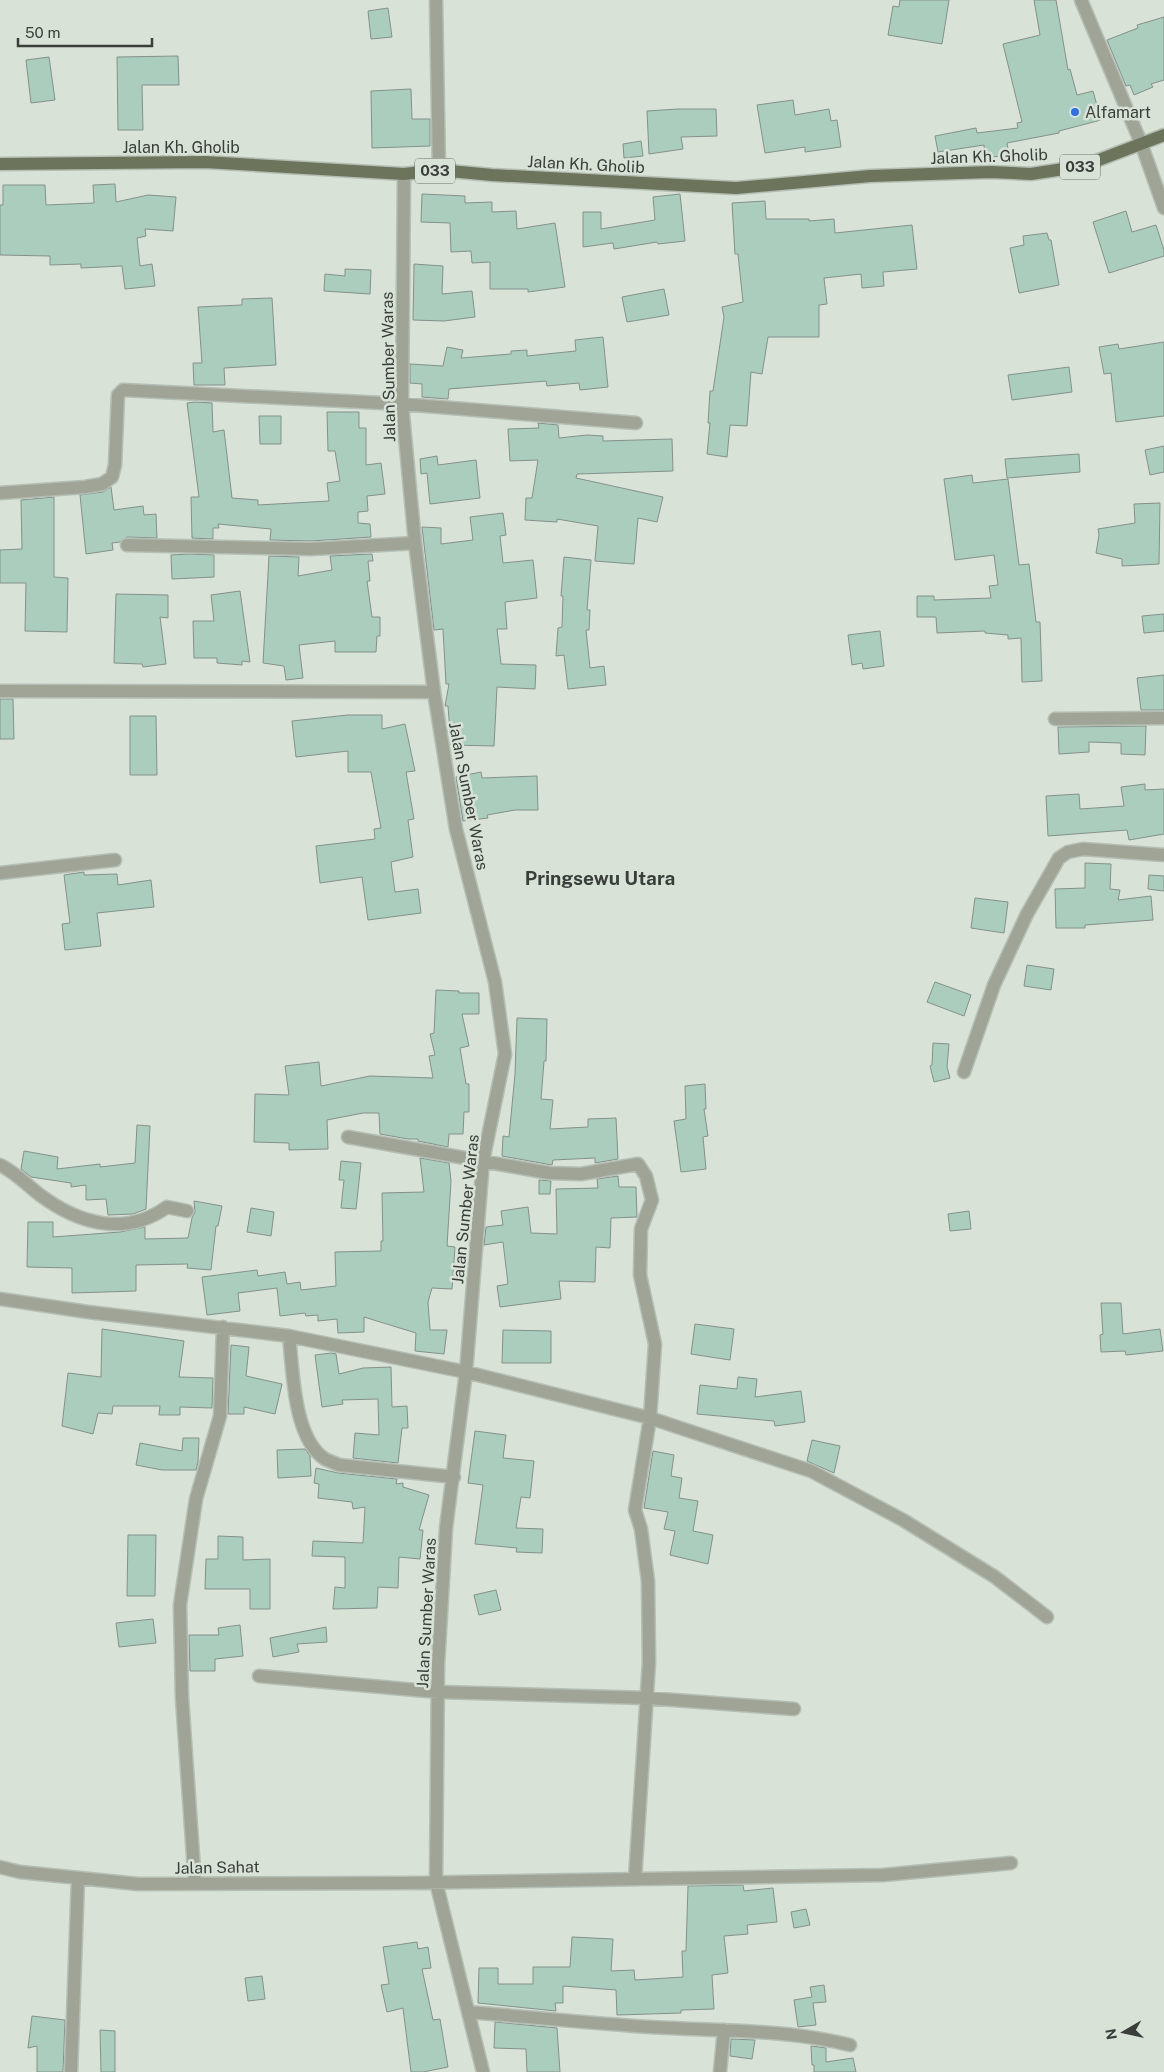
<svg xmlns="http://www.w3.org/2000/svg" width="1164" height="2072" font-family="'Public Sans',sans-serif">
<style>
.building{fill:#aacdbe;stroke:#84918b}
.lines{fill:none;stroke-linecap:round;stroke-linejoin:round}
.minor-casing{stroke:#b5beb4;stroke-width:15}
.major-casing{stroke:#b5beb4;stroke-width:15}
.minor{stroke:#a0a497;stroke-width:12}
.major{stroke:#6d745c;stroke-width:12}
.poi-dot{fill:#3172e0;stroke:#d8e2d7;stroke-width:2}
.labels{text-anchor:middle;stroke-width:5;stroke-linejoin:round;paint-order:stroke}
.shield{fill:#d8e2d7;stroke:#696f69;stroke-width:1}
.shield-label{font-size:15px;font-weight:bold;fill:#3a3e3a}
.poi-label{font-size:16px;fill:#3a3e3a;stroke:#d8e2d7;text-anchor:start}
.street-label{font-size:16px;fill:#3a3e3a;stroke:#d8e2d7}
.quarter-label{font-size:19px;font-weight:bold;fill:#3a3e3a;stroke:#d8e2d7}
</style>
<rect width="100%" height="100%" fill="#d8e2d7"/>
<path class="building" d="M900,0H949L942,44L888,35L893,6L899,7Z
M1034,0H1056L1068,70L1070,69L1077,95L1093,91L1101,120L1059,131V133L1007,143L1009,155L985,158L984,145L938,152L935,136L976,128L977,133L1018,128L1017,123L1022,122L1003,44L1040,35Z
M388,8L392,37L371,39L368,11Z
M1164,17V80L1151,84L1153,87L1134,95L1130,85L1126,86L1107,40L1138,28L1137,25Z
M178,56L179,85H142L143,130H118L117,57Z
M49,57L55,100L31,103L26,60Z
M411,89L412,119H430V146L372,148L371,91Z
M793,100L795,115L829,109L831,121L837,120L841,147L805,152V147L765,153L757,105Z
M678,109H716L717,136L681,137L683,149L649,154L647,111Z
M641,141L643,156L624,158L623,144Z
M115,184L116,202L148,195L176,197L173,231L145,229L146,236L137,238L140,266L152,264L155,286L125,289L122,266L81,268V264L50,265V256L0,255V205H3V185H45L46,205L94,203L93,185Z
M422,194L465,196V203L492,202V212L516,211L517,229L555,223L565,287L528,292V289H490V262L472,263L471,251L451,252L450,223L421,222Z
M680,194L685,241L658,244L657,242L614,249L613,243L583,247V212H601V229L655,220L653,197Z
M765,201L766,219H809V221L834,219L835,233L912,225L917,269L883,272L884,286L862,288L861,274L824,278L827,304L819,305V337H768L762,374L751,372L747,426L730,425L727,457L707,454L710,423H708L710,391H713L724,317L722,307L743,302L738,254H735L732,203Z
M1126,211L1132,232L1156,225L1164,250V256L1109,273L1093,222Z
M1047,233L1049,240H1051L1059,285L1019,293L1010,248L1024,245L1023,236Z
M414,264L443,266L442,294L472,291L475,317L444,321L413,320Z
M345,269L371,270L370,294L324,291L325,274L345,276Z
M664,289L669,315L627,322L622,297Z
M272,298L276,365L224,368L225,385H194L193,363H202L198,307L242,305V299Z
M603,337L608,387L580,390L579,383L547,386L546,381L449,389L448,399L422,397V384L410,383V364L443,366L447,347L463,350L461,358L511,354V351L527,350V356L576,351L575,340Z
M1164,342V416L1116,422L1111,373L1104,374L1099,347L1118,344L1119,349Z
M1069,367L1072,392L1012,400L1008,375Z
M195,402L212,403L213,432L224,430L232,498L258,500V505L329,501L327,483L340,481L335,451H328L327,412H359V428H366V465L381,463L385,494L367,496L368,511L358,512V523L370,524L371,537L311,541L270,540L271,529L218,524L219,528H213V539L192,538L191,497H199L187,403Z
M259,416H281V444H260Z
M538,423L558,425L559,438L587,435L603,436V441L672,439L673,471L577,474L576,478L663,497L657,522L638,518L634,564L595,561L598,526L557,519V522L525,520L526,498H532L538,460L510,461L508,429L539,428Z
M1164,446V472L1150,475L1145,450Z
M1079,454L1080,472L1007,478L1005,459Z
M437,456L438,465L476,460L480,498L430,504L427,473L421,474L420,459Z
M972,475L973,483L1008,479L1019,565L1029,564L1036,622H1040L1042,681L1022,682L1021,638L1008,639V635L985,633V631L937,633L936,617H917V596H934V600L991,598L989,586L998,585L994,555L955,560L944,479Z
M111,487L114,510L143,506L144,515L156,514L157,538L127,537L120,542L112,543L113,550L86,554L80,495L103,492Z
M54,497V577L68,578L67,632L25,631L26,583H0V550L22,549L21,500Z
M1160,503L1159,564L1122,566V559L1096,553L1099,535L1098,529L1135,523L1134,504Z
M503,513L506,535L500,536L503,563L533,560L537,598L505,602L507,629H497L501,664L536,665L535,689L497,687L494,746L451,745L448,706H445L449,684H446L443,629L434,630L422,527L441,528V544L473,540L470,517Z
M190,554L214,555V577L172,579L171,555Z
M372,554L373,561H368L370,581H367L372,617H380V636H377L376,652H335V641L299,645L303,678L286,680L284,666L263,663L269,556L299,557L298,576L332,570L330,556Z
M564,557L591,560L587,610H590L589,630H586L590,668L604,666L606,685L568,689L564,655L556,656L558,628L562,627L563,596H561Z
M240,591L250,662L242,661V665L217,663V658H194L193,621H214L211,595Z
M116,594L168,595V618L160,617L166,664L143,667L142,664L114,663Z
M1164,614V631L1144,633L1142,616Z
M880,631L884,666L863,669L862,663L852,665L848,635Z
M1164,675V710H1141L1137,678Z
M0,699H13L14,739H0Z
M348,715H382V729L405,724L415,771L406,772L414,819L408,820L413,857L391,862L395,892L418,889L421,913L368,920L362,877L320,883L316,846L375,839L374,829L381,828L371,772H348V751L296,757L292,721Z
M130,716H156L157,775H130Z
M1146,726L1145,755L1121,754V743L1089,742V752L1059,754L1058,727Z
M481,772L482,778L537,776L538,810H515L487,815L488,818L463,821L456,777Z
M1145,784V790L1164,789V834L1129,840L1127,830L1048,836L1046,796L1079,794L1080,809L1124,806L1121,787Z
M1085,863L1111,864L1110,889L1120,890L1118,900L1151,896L1153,920L1085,925V928H1056L1055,889L1085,888Z
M84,872V875L117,874L118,885L151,880L154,907L97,913L101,946L65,950L62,924L70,923L64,875Z
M1149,875L1164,876V891L1148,889Z
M975,898L1008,902L1004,933L971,928Z
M1027,965L1054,969L1051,990L1024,986Z
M935,982L971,995L964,1016L927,1002Z
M436,990L459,991V993H479V1014H462L469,1046L460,1048L466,1084H469V1112H464L463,1134H449L448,1147L418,1141V1139H408L380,1134L379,1113H363L327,1120L328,1149L289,1150V1143L254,1142L255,1094L289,1095L285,1066L319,1062L321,1086L370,1076L433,1078L429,1056L435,1055L430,1034L434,1033Z
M517,1018L547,1019L546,1061H544L541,1099L553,1100L550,1129L588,1127V1119L616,1118L618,1159L595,1163V1158L553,1160L552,1165L502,1156L503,1136L509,1137L515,1074Z
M933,1043L949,1044L947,1067L950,1078L934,1082L930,1066L932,1065Z
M705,1084L706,1109H704L708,1136L703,1137L706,1169L681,1172L674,1121L686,1119L685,1086Z
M137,1125L150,1126L146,1209L133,1214L108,1215L106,1199L86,1200V1185L71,1187V1183L31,1177L21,1169L24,1151L58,1157L57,1169L100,1164V1167L135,1163Z
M420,1158L449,1163L451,1181L447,1246L455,1247L452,1289L432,1288L428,1302L430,1330H447L444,1354L415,1351L416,1333L364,1317V1332L338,1333L337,1319L318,1321V1315L306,1316L305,1313L280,1316L277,1288L238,1293L240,1311L207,1315L202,1277L257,1270L258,1276L285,1272L287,1284L300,1282L301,1290L336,1286L335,1252L381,1251V1241H383L382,1193L424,1192Z
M341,1161L361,1163L356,1209L341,1208L344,1180H339Z
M618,1176L619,1187H636L637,1217L611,1218L610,1248L596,1247L595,1282L559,1281L561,1299L500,1307L497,1286L508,1284L503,1242L484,1245L486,1227L503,1225L501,1211L528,1207L531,1233L557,1234L556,1189L598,1188L597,1179Z
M539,1180L551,1181L550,1194H539Z
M194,1201L222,1206L218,1226H216L211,1270L187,1268L188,1264L136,1265V1291L72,1293V1268L27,1267L28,1222H53V1237L120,1232L145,1227V1239L188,1238L192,1218L195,1212Z
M251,1208L274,1212L271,1236L247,1232Z
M969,1211L971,1229L950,1231L948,1214Z
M1101,1303H1121L1123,1334L1160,1329L1163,1351L1126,1355L1125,1351L1101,1352L1100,1335L1103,1334Z
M695,1324L734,1329L730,1360L691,1354Z
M102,1329L184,1341L179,1377L213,1378L212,1408L180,1407V1415H159L160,1406H113L112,1414L98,1413L93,1434L62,1426L68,1373L101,1377Z
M503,1330L551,1331V1363H502Z
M231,1345L249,1347L246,1376L282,1384L275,1414L244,1407V1414H228Z
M331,1353L336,1354L339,1374L363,1368L391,1367L392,1407L407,1406L408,1428H402L398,1463L353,1458L355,1433L379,1435L378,1399L342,1400L343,1404L322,1407L315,1355Z
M738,1377L757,1379L755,1397L801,1391L805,1422L775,1426L774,1421L697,1414L700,1385L737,1389Z
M475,1431L506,1435L503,1458L534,1461L530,1498L521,1497L516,1528L543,1529L542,1553L516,1552L517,1548L475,1544L483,1485L468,1483Z
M183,1438H199L198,1462L196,1470H162L136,1465L140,1443L182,1451Z
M812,1440L840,1446L834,1473L807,1461Z
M305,1449L310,1456L311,1476L278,1478L277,1450Z
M653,1451L674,1455L671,1476L682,1478L679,1498L698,1501L693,1531L713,1535L708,1564L670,1555L675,1531L664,1529L668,1512L644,1508Z
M316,1468L338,1473L397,1479L396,1484L403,1483V1487L429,1495L419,1530H423L420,1559L399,1557L398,1588L378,1587L377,1608L333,1609L335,1587L345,1588V1557L312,1556L313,1541L363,1543L365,1507L353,1509L352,1502L318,1498L319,1484L314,1483Z
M128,1535H156L155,1596H127Z
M218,1536L243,1537V1560L270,1559V1609H250V1589H205L206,1559H218Z
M496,1590L501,1610L479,1615L474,1595Z
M153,1619L156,1643L119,1647L116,1623Z
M240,1625L243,1656L215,1659V1671H190L189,1635H219L218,1628Z
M326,1627L327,1642L297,1644L299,1652L273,1657L270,1638Z
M743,1885L744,1891L773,1888L777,1922L747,1925L748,1934L724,1936L728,1973L712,1975L714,2009L681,2010V2013L617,2015L616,1990L563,1986V2003H555L556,2011L478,2003L479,1968H498V1984H533V1967H570L572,1937L613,1939L611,1971L634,1970L635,1980L683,1977L682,1951H686L688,1886Z
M806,1909L810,1925L794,1928L791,1912Z
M417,1942L418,1949L428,1947L431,1968L422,1969L433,2020L440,2019L448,2067L423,2072H411L403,2008L387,2012L381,1985L389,1984L383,1947Z
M262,1976L265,1999L248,2001L245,1978Z
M824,1985L826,2002L813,2003L816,2025L798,2027L794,2000L812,1997L810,1987Z
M32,2016L65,2020L63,2072H37V2046L28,2048Z
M495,2022L557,2028L560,2072H527L526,2049L494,2048Z
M100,2030L115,2031V2072H101Z
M731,2039L755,2040L752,2059L730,2056Z
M811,2046L826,2048V2062L853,2058L856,2072H814V2065H812Z"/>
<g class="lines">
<g class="minor-casing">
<path id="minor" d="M436,0L439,170
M1081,0L1141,143L1164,208
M404,174L402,404L415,543L434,692L456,829L495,982L505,1054L483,1161L466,1372L446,1528L438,1665L436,1882L483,2072
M0,493L85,487L102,484L112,477L115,465L118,395L123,390L402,404L636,423
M127,545L311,549L415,543
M0,691L434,692
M1055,719L1164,718
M0,873L115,860
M964,1072L994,985L1027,914L1059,858L1068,852L1083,849L1164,855
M348,1137L549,1173L581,1174L638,1164L646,1176L652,1200L641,1229L640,1275L655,1344L650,1418L635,1510L641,1529L648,1581L649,1662L635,1879
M0,1165C15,1172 27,1185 40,1195C79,1224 125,1237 167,1207L187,1211
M0,1299L88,1312L289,1336L466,1372L650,1418L811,1471L903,1520L995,1577L1047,1617
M289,1336C293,1370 293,1438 325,1459C329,1461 335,1463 339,1465L454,1477
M259,1676L438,1692L647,1698L794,1709
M0,1867L20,1872L138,1884L405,1883L883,1875L1011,1863
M195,1884L182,1698L180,1605L196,1499L220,1416L223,1327
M468,2012C529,2017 589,2023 650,2027C717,2031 785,2029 850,2045
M71,2072L78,1878
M720,2072L724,2030"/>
</g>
<g class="major-casing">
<path id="major" d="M0,164L205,162L404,174L439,170L492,175L736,188L870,176L991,172L1031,174L1083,166L1164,135"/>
</g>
<use href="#minor" class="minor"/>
<use href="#major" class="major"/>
</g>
<circle class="poi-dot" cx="1075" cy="112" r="5"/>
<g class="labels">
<g class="shield">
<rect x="1060" y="154.5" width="40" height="25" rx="4"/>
<rect x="415" y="158.5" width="40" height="25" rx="4"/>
</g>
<g class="shield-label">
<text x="1080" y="172">033</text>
<text x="435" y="176">033</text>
</g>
<g class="poi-label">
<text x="1085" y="118">Alfamart</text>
</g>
<g class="street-label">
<text x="181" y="153">Jalan Kh. Gholib</text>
<text transform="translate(989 156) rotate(-2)" y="6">Jalan Kh. Gholib</text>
<text transform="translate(586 164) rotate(3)" y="6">Jalan Kh. Gholib</text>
<text transform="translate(388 367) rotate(-91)" y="6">Jalan Sumber Waras</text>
<text transform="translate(469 796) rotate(79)" y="6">Jalan Sumber Waras</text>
<text transform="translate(465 1209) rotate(-84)" y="6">Jalan Sumber Waras</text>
<text transform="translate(426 1613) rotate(-87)" y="6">Jalan Sumber Waras</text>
<text transform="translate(217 1867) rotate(-1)" y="6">Jalan Sahat</text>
</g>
<g class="quarter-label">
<text x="600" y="885">Pringsewu Utara</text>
</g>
</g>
<g transform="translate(1124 2032) rotate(261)" stroke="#d8e2d7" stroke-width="4" paint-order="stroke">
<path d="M0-4L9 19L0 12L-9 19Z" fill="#3a3e3a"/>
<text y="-8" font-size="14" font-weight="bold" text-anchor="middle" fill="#3a3e3a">N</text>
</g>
<path d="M18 38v8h134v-8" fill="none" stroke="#3a3e3a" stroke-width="2.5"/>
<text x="25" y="38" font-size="15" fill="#3a3e3a" stroke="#d8e2d7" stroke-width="4" paint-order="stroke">50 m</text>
</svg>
